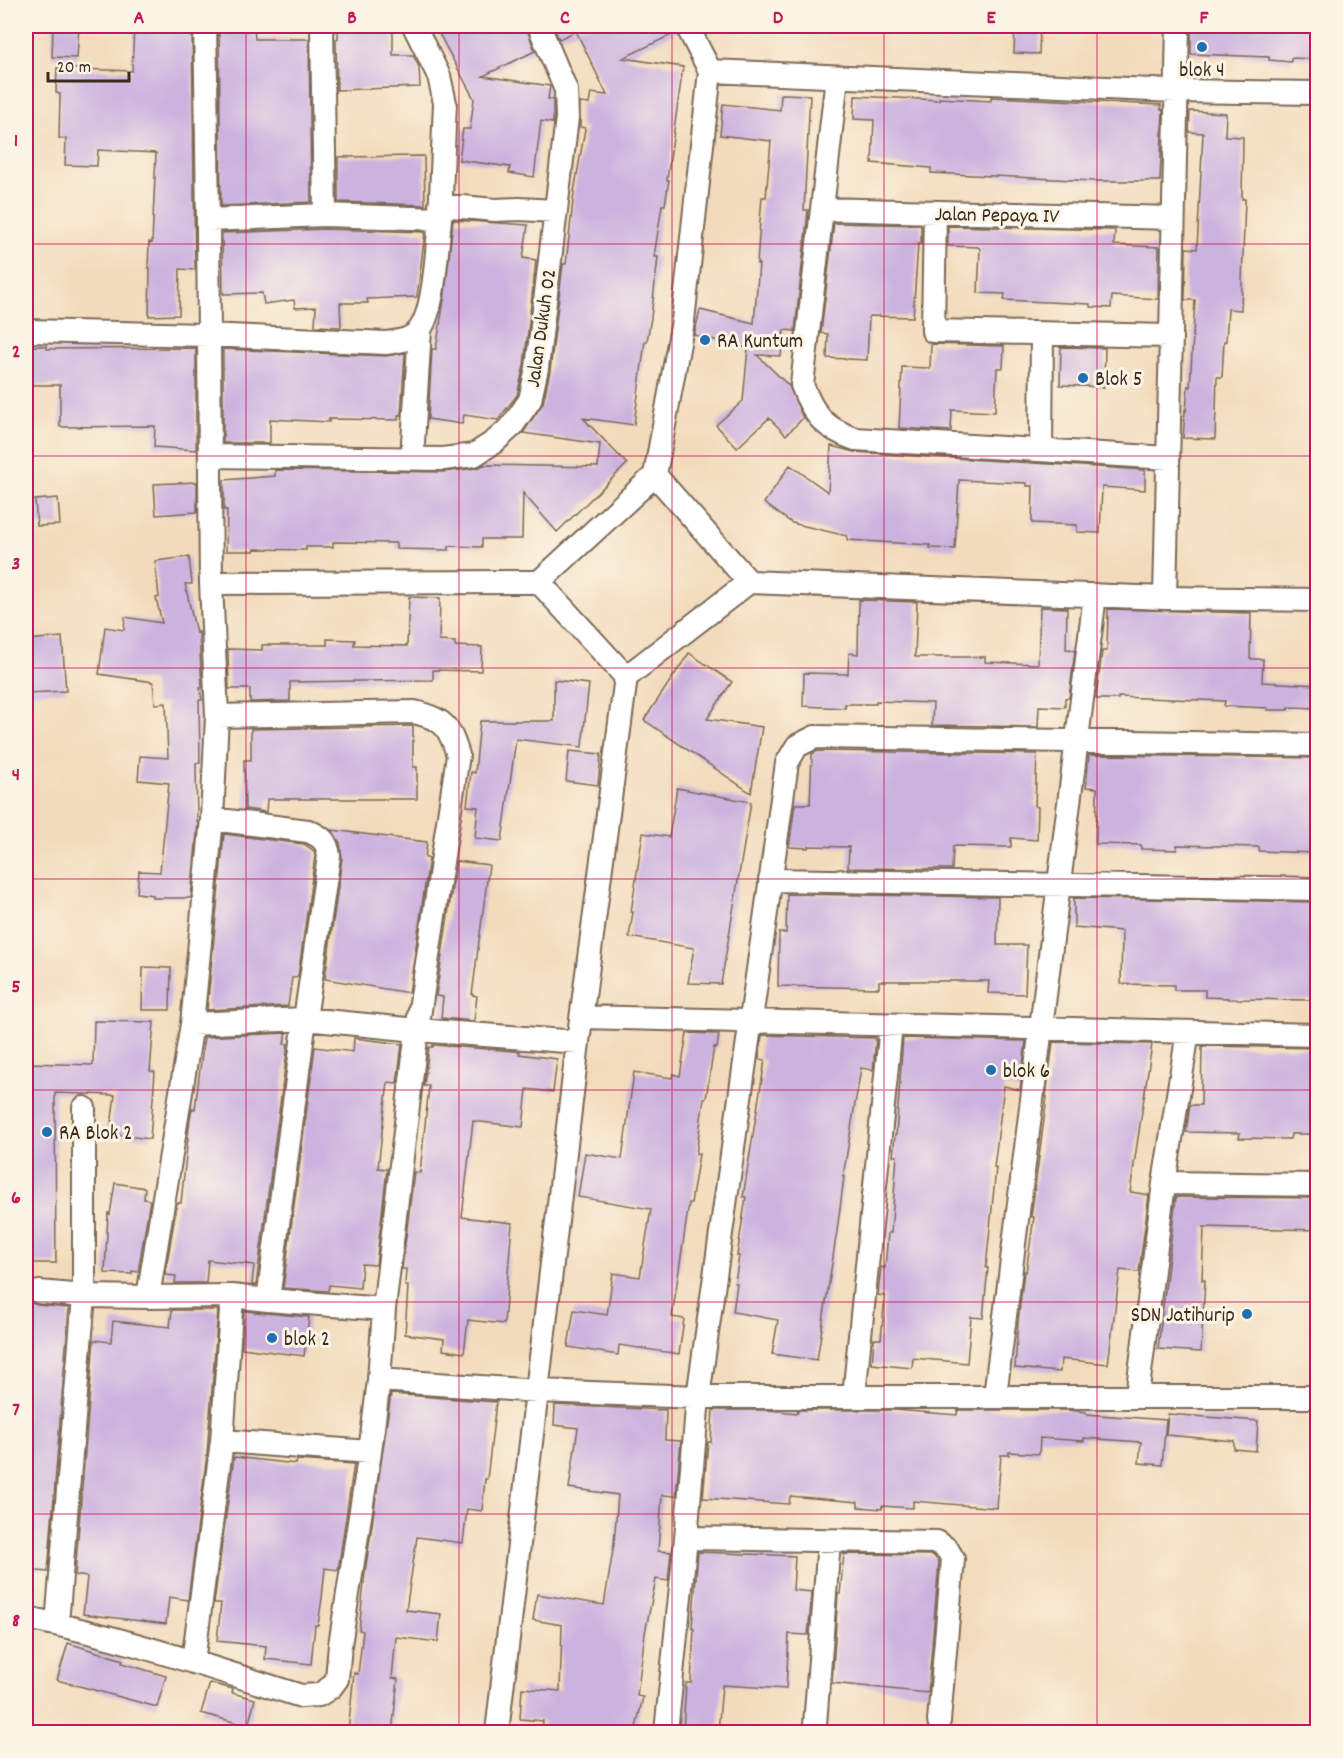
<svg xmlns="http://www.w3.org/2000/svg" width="1343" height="1758" font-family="Dekko,sans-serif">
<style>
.building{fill:#ccb2df}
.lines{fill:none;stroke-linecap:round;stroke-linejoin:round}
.street-casing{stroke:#7b6855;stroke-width:26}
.street{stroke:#fff;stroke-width:22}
.grid{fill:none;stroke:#c2185b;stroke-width:1.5;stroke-opacity:0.55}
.poi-dot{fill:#1f6fb2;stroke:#fcf5e5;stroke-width:2}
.labels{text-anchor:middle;stroke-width:6;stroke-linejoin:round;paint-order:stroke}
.poi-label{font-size:21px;fill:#3b2a1e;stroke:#fcf5e5;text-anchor:start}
.street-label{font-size:21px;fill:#3b2a1e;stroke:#fcf5e5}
.neatline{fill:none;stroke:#c2185b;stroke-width:2}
.grid-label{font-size:20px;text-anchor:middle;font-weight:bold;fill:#c2185b}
</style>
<rect width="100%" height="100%" fill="#fcf5e5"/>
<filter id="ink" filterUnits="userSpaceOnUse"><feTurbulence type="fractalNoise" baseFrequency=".0167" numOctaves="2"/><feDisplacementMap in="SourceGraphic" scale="12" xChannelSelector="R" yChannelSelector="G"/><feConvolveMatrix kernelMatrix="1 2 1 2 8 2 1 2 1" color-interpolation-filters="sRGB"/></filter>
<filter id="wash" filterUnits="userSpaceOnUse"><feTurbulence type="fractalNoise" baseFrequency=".008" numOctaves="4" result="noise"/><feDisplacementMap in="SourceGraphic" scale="24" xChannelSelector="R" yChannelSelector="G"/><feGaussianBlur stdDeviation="1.35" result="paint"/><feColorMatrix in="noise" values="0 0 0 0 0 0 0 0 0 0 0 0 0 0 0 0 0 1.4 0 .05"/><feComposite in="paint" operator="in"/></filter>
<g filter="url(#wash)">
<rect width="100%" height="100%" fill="#f2dbbc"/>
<g id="blocks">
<path class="building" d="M53,26H79L77,58L52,57Z
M134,26H192L195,270L180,269L179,315L149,316L150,268H148L149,242L152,243L156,153L98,150L97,166L65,165L66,139L59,138L60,94L56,93L57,68L132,71Z
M338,26H393V55H413L419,67L420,87L337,90L336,39H338Z
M435,26H526L535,51L483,76L550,86L548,99H553V123L541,121L534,177L509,173L510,167L459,160L463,129H470L474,99Z
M553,26H674L675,33L623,58L683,67L667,180H669L665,205H662L654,257H658L651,318L647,341H645L634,425L583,418L627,464L557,532L523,493L522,539H482V547L449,546V550L396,549V543L333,542V547H306V550L255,549L254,551H226L227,510H224V480L275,476V470L443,472L476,468L484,465L598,467L600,444L523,433L543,403L550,371L563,264H566L574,192L585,129V128L580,127V103L589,104L591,93L607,95L576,31L559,39Z
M1015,26H1040L1039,54L1014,53Z
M1191,26H1317V59L1291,58V62L1269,60V57L1191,54Z
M219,28H254L255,39H309L311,202L221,206Z
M781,94L810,95L804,210H808L795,331L784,330L781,356L757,355L789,386L803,418L786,435L769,418L737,448L716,425L743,401L748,348L694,335L700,310L754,323L759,264H757L760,221L762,197H766L771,141L720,135L723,104L780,110Z
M855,96L939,100V98L991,101V97L1161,105V110H1163L1160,181H1094L931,173V168L872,163L874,120L854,119Z
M1190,111L1226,113L1225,136L1243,137L1242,199H1245L1241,310L1228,309L1226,341H1224L1222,377H1217L1215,439L1183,438L1185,410L1186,411L1188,386L1190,387L1195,300H1185L1186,248L1197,249L1203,133L1189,132Z
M424,156L425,205L338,202V157Z
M453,220L528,225L523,258L536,260L524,366L517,395L498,420L464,415L462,424L428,419L432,349H436L445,294Z
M834,223L921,225V244H918L913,317L869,316L867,360L827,358L828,334L821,333Z
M948,226L1115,230L1114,245L1159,247L1158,299L1112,296L1111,308L1090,307V304L1004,300L1005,294L978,293L980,249L978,247L948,246Z
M325,229L425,232L417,297L367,299L368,303H340L341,327L315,326L316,307L295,308L294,300L264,304L262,293L223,294L222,233Z
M931,344L1004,346L1003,368H997L995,412L952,410L951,431L899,428L902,367L930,368Z
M26,346H47V349L196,348V450L154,447L155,426L60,427V385H26Z
M1061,347L1105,348L1104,387L1060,385Z
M223,349L386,356L405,353L401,415H398V420L329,419V422L270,419V443H223Z
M831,446L854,452L1145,470V490L1102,487L1100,533L1077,532V525L1032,523L1033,486H1027V483L959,480L955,549L930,548V545L847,540V536L792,523L764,503L790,465L828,492Z
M197,482V512L156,515L154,484Z
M58,498L60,525L37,526L35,500Z
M189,557L192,584H185L196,633L199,632L202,688H200L202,700H199L200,763H196L197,822H198L191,898H153V895L137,893L139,871L160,872L169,783L138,780L140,756L168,758L166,703L155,704L153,682L99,674L105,627L124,630L125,617L162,623L156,598L159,597L155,561Z
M409,597L440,598L439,641L455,642V646L482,647L481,671L433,670V680L290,682V701L250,702V689H229L228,649L262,650V645H327V639L355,640L354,645L407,646Z
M859,600L917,602L915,657H985V662L1038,664L1040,607L1067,608L1066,649L1075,650L1069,698H1065V707L1039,706L1038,727L932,725L933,703L876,701V704H845V708L803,706L804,673L848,674L849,653L858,654Z
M1108,609L1251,613L1250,659H1263L1262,682L1317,685V708L1289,707L1288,710H1267L1268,708L1224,706L1225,701L1118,697V699H1096L1102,651H1107Z
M62,637L66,691L28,693L26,640Z
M689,653L732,682L707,719L762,727L751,793L644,720Z
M554,680L589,684L582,747L516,739L502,841L475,838L478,807L467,806L471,772L475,773L480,721H554Z
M413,726V767H417V799H267L266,812L245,809L244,760H251V729Z
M569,751L601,754L598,785L566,781Z
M818,751L1037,754L1035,806L1038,807L1037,840L1011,838V847L953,846L952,869L848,868L849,847L808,846V848L789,847L795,804H810L812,754Z
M1089,755L1317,758V853L1259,851V847L1177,845V850L1141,849V845L1096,844L1097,788L1086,787Z
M677,788L751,802L721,984L688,983L694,948L629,937L633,912H631L643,833L669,837Z
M332,830L427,842L425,858H429L409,993L325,979L342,858L340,843Z
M224,834L304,844L314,851L315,856L298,976L292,978L288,1006L207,1010Z
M456,861L489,865L472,995L477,996L474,1021L441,1018L443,997L436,996Z
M787,894L998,897L997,945H1027L1025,994L988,993L989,981H879V988L778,986L779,933H786Z
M1074,898L1317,902L1316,1000L1228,999V998L1205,997V990H1174V985L1121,984L1122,931L1074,927Z
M143,967L171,968L170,1010H142Z
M94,1021L154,1022L150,1071L155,1072L150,1139L110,1134L115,1095L55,1093L56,1263H26V1183H29L28,1063L93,1065Z
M286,1033L284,1044H288L256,1285H252L254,1265L208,1260L206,1283H175L176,1276L165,1275L177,1203H181L190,1118L192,1109H195L204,1037Z
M687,1033L719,1034L717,1048L714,1047L706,1098H704L696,1154H699L691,1203H689L672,1317L684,1319L679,1354L619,1345L618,1355L568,1347L574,1310L607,1315L613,1273L640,1277L651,1209L578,1197L585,1153L622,1159L634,1072L672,1078L673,1074L680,1076Z
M762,1035L876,1038L873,1070L861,1068L843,1177H844L837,1231L817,1360L772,1354L778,1320L733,1312L737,1283H735L739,1256H737L746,1197H743L765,1060L759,1059Z
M354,1038L402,1044L397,1083L388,1082L383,1123L378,1168L387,1169L376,1265L362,1264L360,1288L329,1285L328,1291L283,1288L315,1047L353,1052Z
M903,1038L1026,1041L1020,1090L1004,1086L994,1168H996L986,1268H988L983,1318L971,1317L967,1363L913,1358L912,1368L872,1364L874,1339H881L885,1296L878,1295L881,1267L885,1268L888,1233H891L897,1156H893L895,1135H896Z
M1053,1042L1152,1044L1130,1192L1149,1195L1139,1272L1120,1270L1108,1364L1061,1359L1060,1372L1015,1368L1018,1322L1024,1271L1026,1272L1034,1217H1031L1047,1097H1046Z
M433,1045L514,1051H520L519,1054L557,1059L553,1092L527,1089L523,1127L473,1121L462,1217L512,1223L504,1324L468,1320L464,1353L443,1350L444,1339L405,1334L408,1286H405L406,1269H402L414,1172L420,1173L429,1086H424L429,1047H433Z
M1202,1046L1317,1048V1067H1315L1314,1134H1291L1290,1139L1239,1138L1240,1133L1186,1132L1190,1105H1201Z
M115,1183L145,1188L144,1199L150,1200L138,1272L132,1271V1274L105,1273L108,1213L110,1214Z
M1176,1197L1317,1198V1230L1204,1227L1202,1280H1205L1201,1352L1158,1349Z
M27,1302L38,1305L69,1308L48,1572L26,1570Z
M172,1310H218L207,1454L188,1600L169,1597L166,1624L83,1614L87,1577L75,1575L94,1340L111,1342L113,1321L170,1327Z
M244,1311L309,1317L304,1356L242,1348Z
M391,1394L496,1402L490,1454L487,1479H485L482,1511L467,1509L463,1543L417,1537L406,1610L441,1614L438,1642L396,1637L392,1678L398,1679L392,1732H348L354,1673L358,1674L363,1631L359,1630L365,1573Z
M555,1405L666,1410L665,1440L681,1441L676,1496L662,1495L658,1551L671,1552L668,1581L656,1579L645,1633L637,1696L643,1697L635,1732H542L543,1721L520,1719L522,1688L560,1691L562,1625L533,1620L537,1594L604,1605L614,1544L618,1495L569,1488L578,1428L554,1425Z
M713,1410H768L797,1413L798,1410H895L957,1415L958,1410H1068L1086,1412V1414L1166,1420L1162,1465L1139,1463L1141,1442L1084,1438V1441L1040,1438L1039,1454L1009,1452V1455H1001L997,1508L913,1501V1508L882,1506V1509L858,1507V1502L790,1496L789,1504L703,1498L708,1442H711Z
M1168,1414L1258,1421L1256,1451L1234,1449V1441L1166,1435Z
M234,1457L296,1464L297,1460L354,1464L338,1570L325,1568L322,1598L318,1625H315L311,1664L265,1659L266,1646L217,1641L221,1603H214Z
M698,1552L795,1556L793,1590L812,1592L808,1635L789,1634L786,1689L722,1685L718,1732H683L686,1683H691L694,1629L692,1628Z
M844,1554L933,1555L939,1562L928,1693L832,1683L838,1594H840Z
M68,1643L123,1660L122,1663L166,1676L157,1707L57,1680Z
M210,1683L233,1689L232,1693L255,1699L248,1726L201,1713Z"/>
</g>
</g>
<g filter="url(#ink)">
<use href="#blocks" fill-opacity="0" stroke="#7b6855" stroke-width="1.5"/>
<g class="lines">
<g class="street-casing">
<path id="street" d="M205,26C209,211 209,397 211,583L539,582L655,475
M414,26L439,76L445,103L440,219
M687,26L710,71L1175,91L1318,93
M710,71L683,321L655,475L749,582L1165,598L1178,26
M837,77L802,385C814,416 824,428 855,439L1168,458
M440,205L495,210L519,209L556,211
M822,209L1173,218
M935,212L933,331L1170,336
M209,220L325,215
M26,331L208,335L387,343C399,341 413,340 420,329C435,309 437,245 440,219L325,215L322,26
M1041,450L1042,334
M210,456L443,459L474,455L494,442L512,426L530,400L537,368L567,118L566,90L539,26
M412,459L420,330
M539,582L626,677L749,582
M1165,598L1318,600
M217,716L414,712C444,719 449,726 458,755L417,1030L384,1309
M212,819L308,831C322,837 327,841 329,856L305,1019L268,1300L384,1309L379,1380
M770,880L1318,889
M582,1017L1318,1035
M192,1024L305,1019L417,1030L578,1042
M1164,1183L1318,1185
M39,1292L84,1296L148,1297L192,1024L212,819L217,716L211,583
M148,1297L232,1296L268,1300
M854,1396L891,1025
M995,1396L1095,595
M1137,1396L1164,1183L1188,1032
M222,1441L370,1452
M26,1618C119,1636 211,1668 301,1696L319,1695L331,1687L337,1679L340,1645L370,1452L379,1380L538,1391L698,1397H1318
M57,1624L84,1296V1108
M193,1662L222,1441L232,1296
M939,1721L953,1559L947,1549L937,1542L686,1538L698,1397L787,763L797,746L815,737L1318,745
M815,1725L829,1541
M497,1732L578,1042L626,677
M666,1732L686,1538"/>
</g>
<use href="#street" class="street"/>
</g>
</g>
<path class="grid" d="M246,26V1732M459,26V1732M672,26V1732M884,26V1732M1097,26V1732M26,244H1318M26,456H1318M26,668H1318M26,879H1318M26,1090H1318M26,1302H1318M26,1514H1318"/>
<g class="poi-dot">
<circle cx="1202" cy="47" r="6"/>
<circle cx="705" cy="340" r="6"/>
<circle cx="1083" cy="378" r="6"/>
<circle cx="991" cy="1070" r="6"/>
<circle cx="47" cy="1132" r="6"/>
<circle cx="1247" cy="1314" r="6"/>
<circle cx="272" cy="1338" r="6"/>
</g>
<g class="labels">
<g class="poi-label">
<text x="1202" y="76" text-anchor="middle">blok 4</text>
<text x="717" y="347">RA Kuntum</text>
<text x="1095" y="385">Blok 5</text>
<text x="1003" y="1077">blok 6</text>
<text x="59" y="1139">RA Blok 2</text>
<text x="1235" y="1321" text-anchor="end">SDN Jatihurip</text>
<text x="284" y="1345">blok 2</text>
</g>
<g class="street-label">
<text transform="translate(997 214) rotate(1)" y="7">Jalan Pepaya IV</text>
<text transform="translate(540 328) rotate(-82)" y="7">Jalan Dukuh 02</text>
</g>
</g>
<rect width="1343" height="1758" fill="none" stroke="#fcf5e5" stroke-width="66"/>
<path d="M48 72v9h81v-9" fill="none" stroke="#3b2a1e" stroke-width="3"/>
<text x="57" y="72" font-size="18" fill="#3b2a1e" stroke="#fcf5e5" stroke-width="4.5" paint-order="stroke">20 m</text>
<rect x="33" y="33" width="1277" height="1692" class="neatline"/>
<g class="grid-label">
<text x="139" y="23">A</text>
<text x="352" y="23">B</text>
<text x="565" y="23">C</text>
<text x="778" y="23">D</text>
<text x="991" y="23">E</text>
<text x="1204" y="23">F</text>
<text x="16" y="146">1</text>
<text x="16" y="357">2</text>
<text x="16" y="569">3</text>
<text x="16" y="780">4</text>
<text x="16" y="992">5</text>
<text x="16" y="1203">6</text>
<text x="16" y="1415">7</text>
<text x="16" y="1626">8</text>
</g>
</svg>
